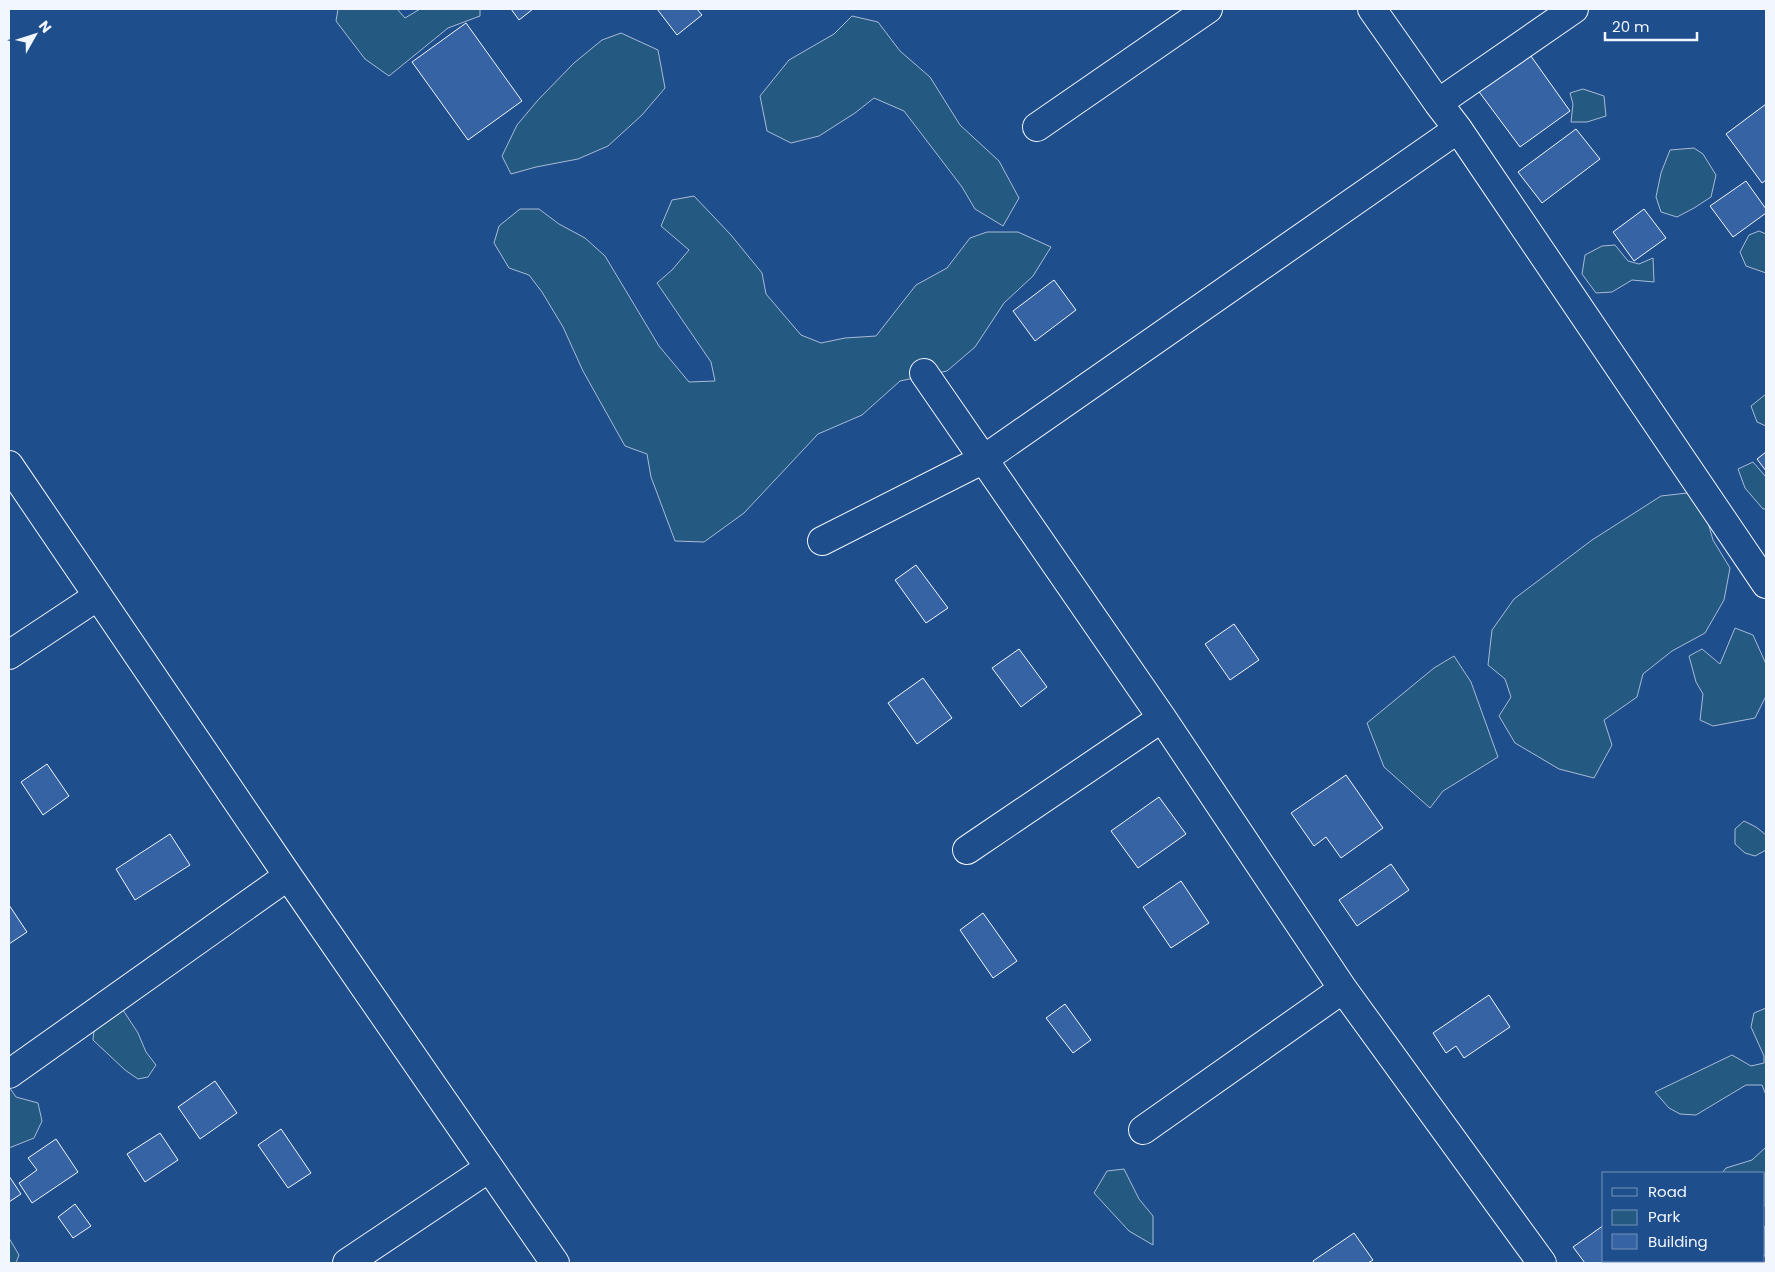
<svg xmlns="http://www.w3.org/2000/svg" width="1775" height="1272" font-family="Poppins,sans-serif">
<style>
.green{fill:#245a82;stroke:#a8bbd7}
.building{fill:#3563a3;stroke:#f2f6ff}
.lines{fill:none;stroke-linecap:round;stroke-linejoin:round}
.street-casing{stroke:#f2f6ff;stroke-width:30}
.street{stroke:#1f4e8c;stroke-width:28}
</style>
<rect width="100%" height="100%" fill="#1f4e8c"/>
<path class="green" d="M338,9H397L405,18L420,9H480V16L448,28L389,76L365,59L336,21Z
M852,16L878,22L900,51L930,77L960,125L999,161L1019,198L1003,226L975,209L962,187L904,111L874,98L855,113L819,136L791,143L767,131L760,96L789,60L834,34Z
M621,33L658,50L665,88L642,115L608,146L578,159L536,167L511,174L502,156L517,125L538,100L574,63L602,40Z
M1583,89L1604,96L1606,116L1587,122H1571L1573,104L1570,93Z
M1694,148L1703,154L1716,175L1711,197L1694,208L1677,217L1661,212L1656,197L1661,173L1670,150Z
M694,196L731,235L762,273L766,294L801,335L821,343L845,338L876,336L916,285L947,268L970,238L987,232H1018L1051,247L1033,276L1004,303L975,347L947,371L900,381L862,415L818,434L744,513L704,542L675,541L651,477L647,454L625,446L583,371L563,327L542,292L529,275L509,268L494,243L499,226L520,209H539L559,224L585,238L605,256L659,346L689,382L715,381L711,362L657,283L672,270L689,250L661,226L672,200Z
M1759,231L1766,234V273L1746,266L1740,252L1749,235Z
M1615,245L1628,261L1639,264L1653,258L1654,282L1632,280L1612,292L1596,293L1582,274L1585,255L1602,246Z
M1766,394V426L1757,422L1751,406Z
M1753,462L1766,477V509H1763L1745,488L1738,469Z
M1687,493L1705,512L1713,540L1730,568L1724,600L1705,633L1672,651L1643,674L1637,697L1604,720L1612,745L1594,778L1559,769L1515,743L1499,716L1511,697L1505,679L1488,665L1492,630L1514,599L1592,540L1661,496Z
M1735,628L1753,635L1766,664V696L1755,718L1713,726L1700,720L1703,694L1696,682L1689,656L1702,649L1720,664Z
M1454,656L1471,682L1498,757L1443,791L1430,808L1384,767L1367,723L1434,668Z
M1744,821L1756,827L1766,835V850L1755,856L1745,853L1735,844V829Z
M1766,1008V1095L1762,1085H1746L1696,1115L1680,1114L1669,1108L1655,1092L1732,1055L1751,1066L1764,1063V1056L1751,1027L1754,1013Z
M106,1010H123L138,1033L146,1052L156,1065L148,1077L138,1079L125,1070L93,1040L95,1020Z
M9,1087L16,1097L38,1103L42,1121L34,1138L9,1148Z
M1766,1147V1204L1764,1206V1173H1722L1726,1168L1752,1160Z
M1124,1169L1139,1199L1153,1216V1245L1129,1231L1094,1193L1107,1171Z
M9,1238L19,1255L16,1263H9Z"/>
<path class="building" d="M511,9H533L519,20Z
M657,9H697L702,15L677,35Z
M466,23L522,101L468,140L412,62Z
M1528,52L1570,111L1520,147L1477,89Z
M1766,104V180L1762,183L1726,134Z
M1576,129L1600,159L1542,203L1518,172Z
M1746,181L1766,209V213L1733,237L1710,206Z
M1644,209L1666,238L1634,261L1613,232Z
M1054,280L1076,310L1035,341L1013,311Z
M1766,452V471L1757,459Z
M916,565L948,608L926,623L895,580Z
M1234,624L1259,660L1230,680L1205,644Z
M1019,649L1047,687L1021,707L992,668Z
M923,678L952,718L917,744L888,703Z
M47,764L69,796L43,815L21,782Z
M1346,775L1383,828L1341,858L1326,837L1314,846L1291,813Z
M1159,797L1186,834L1138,868L1111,831Z
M170,834L190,865L135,900L116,869Z
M1391,864L1409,890L1357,926L1339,900Z
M1181,881L1209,923L1171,948L1143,907Z
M9,905L27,932L9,944Z
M983,913L1017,961L993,978L960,930Z
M1489,995L1510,1027L1464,1058L1456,1046L1446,1053L1433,1033Z
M1065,1004L1091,1040L1073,1053L1046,1018Z
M215,1081L237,1113L200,1139L178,1107Z
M281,1129L311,1173L288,1188L258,1145Z
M160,1133L178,1160L145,1182L127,1154Z
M56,1139L78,1172L32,1203L19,1183L37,1170L28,1158Z
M9,1176L21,1194L9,1202Z
M75,1204L91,1226L73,1238L58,1217Z
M1604,1225V1261H1615L1612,1263H1585L1573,1247Z
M1766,1226V1258L1764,1255V1227Z
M1354,1233L1373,1260L1368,1263H1314L1313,1261Z"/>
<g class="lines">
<g class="street-casing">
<path id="street" d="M1372,9L1438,103L1458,129L1766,584
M1438,103L1574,9
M1037,127L1208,9
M924,373L1162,718L1343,989L1542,1263
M9,465L288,876L555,1263
M822,541L984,459L1458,129
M9,655L98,596
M967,850L1162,718
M9,1074L288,876
M1143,1130L1343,989
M347,1263L489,1168"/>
</g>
<use href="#street" class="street"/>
</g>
<rect width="1775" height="1272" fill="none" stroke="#f2f6ff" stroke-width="20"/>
<rect x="1602" y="1172" width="162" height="90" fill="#1f4e8c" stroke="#7391ba"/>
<rect x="1612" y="1188" width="25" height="8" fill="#1f4e8c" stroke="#7391ba"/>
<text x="1648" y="1197" font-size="15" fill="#f2f6ff">Road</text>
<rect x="1612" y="1210" width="25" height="15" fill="#245a82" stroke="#7391ba"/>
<text x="1648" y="1222" font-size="15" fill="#f2f6ff">Park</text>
<rect x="1612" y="1234" width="25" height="15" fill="#3563a3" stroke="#7391ba"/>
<text x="1648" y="1247" font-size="15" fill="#f2f6ff">Building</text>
<g transform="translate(35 35) rotate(51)" stroke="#1f4e8c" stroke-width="4" paint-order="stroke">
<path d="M0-4L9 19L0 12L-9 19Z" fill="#f2f6ff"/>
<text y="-8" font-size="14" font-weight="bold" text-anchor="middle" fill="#f2f6ff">N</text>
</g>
<path d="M1605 32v8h92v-8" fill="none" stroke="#f2f6ff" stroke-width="2.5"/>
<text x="1612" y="32" font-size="15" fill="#f2f6ff" stroke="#1f4e8c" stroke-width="4" paint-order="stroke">20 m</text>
</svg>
